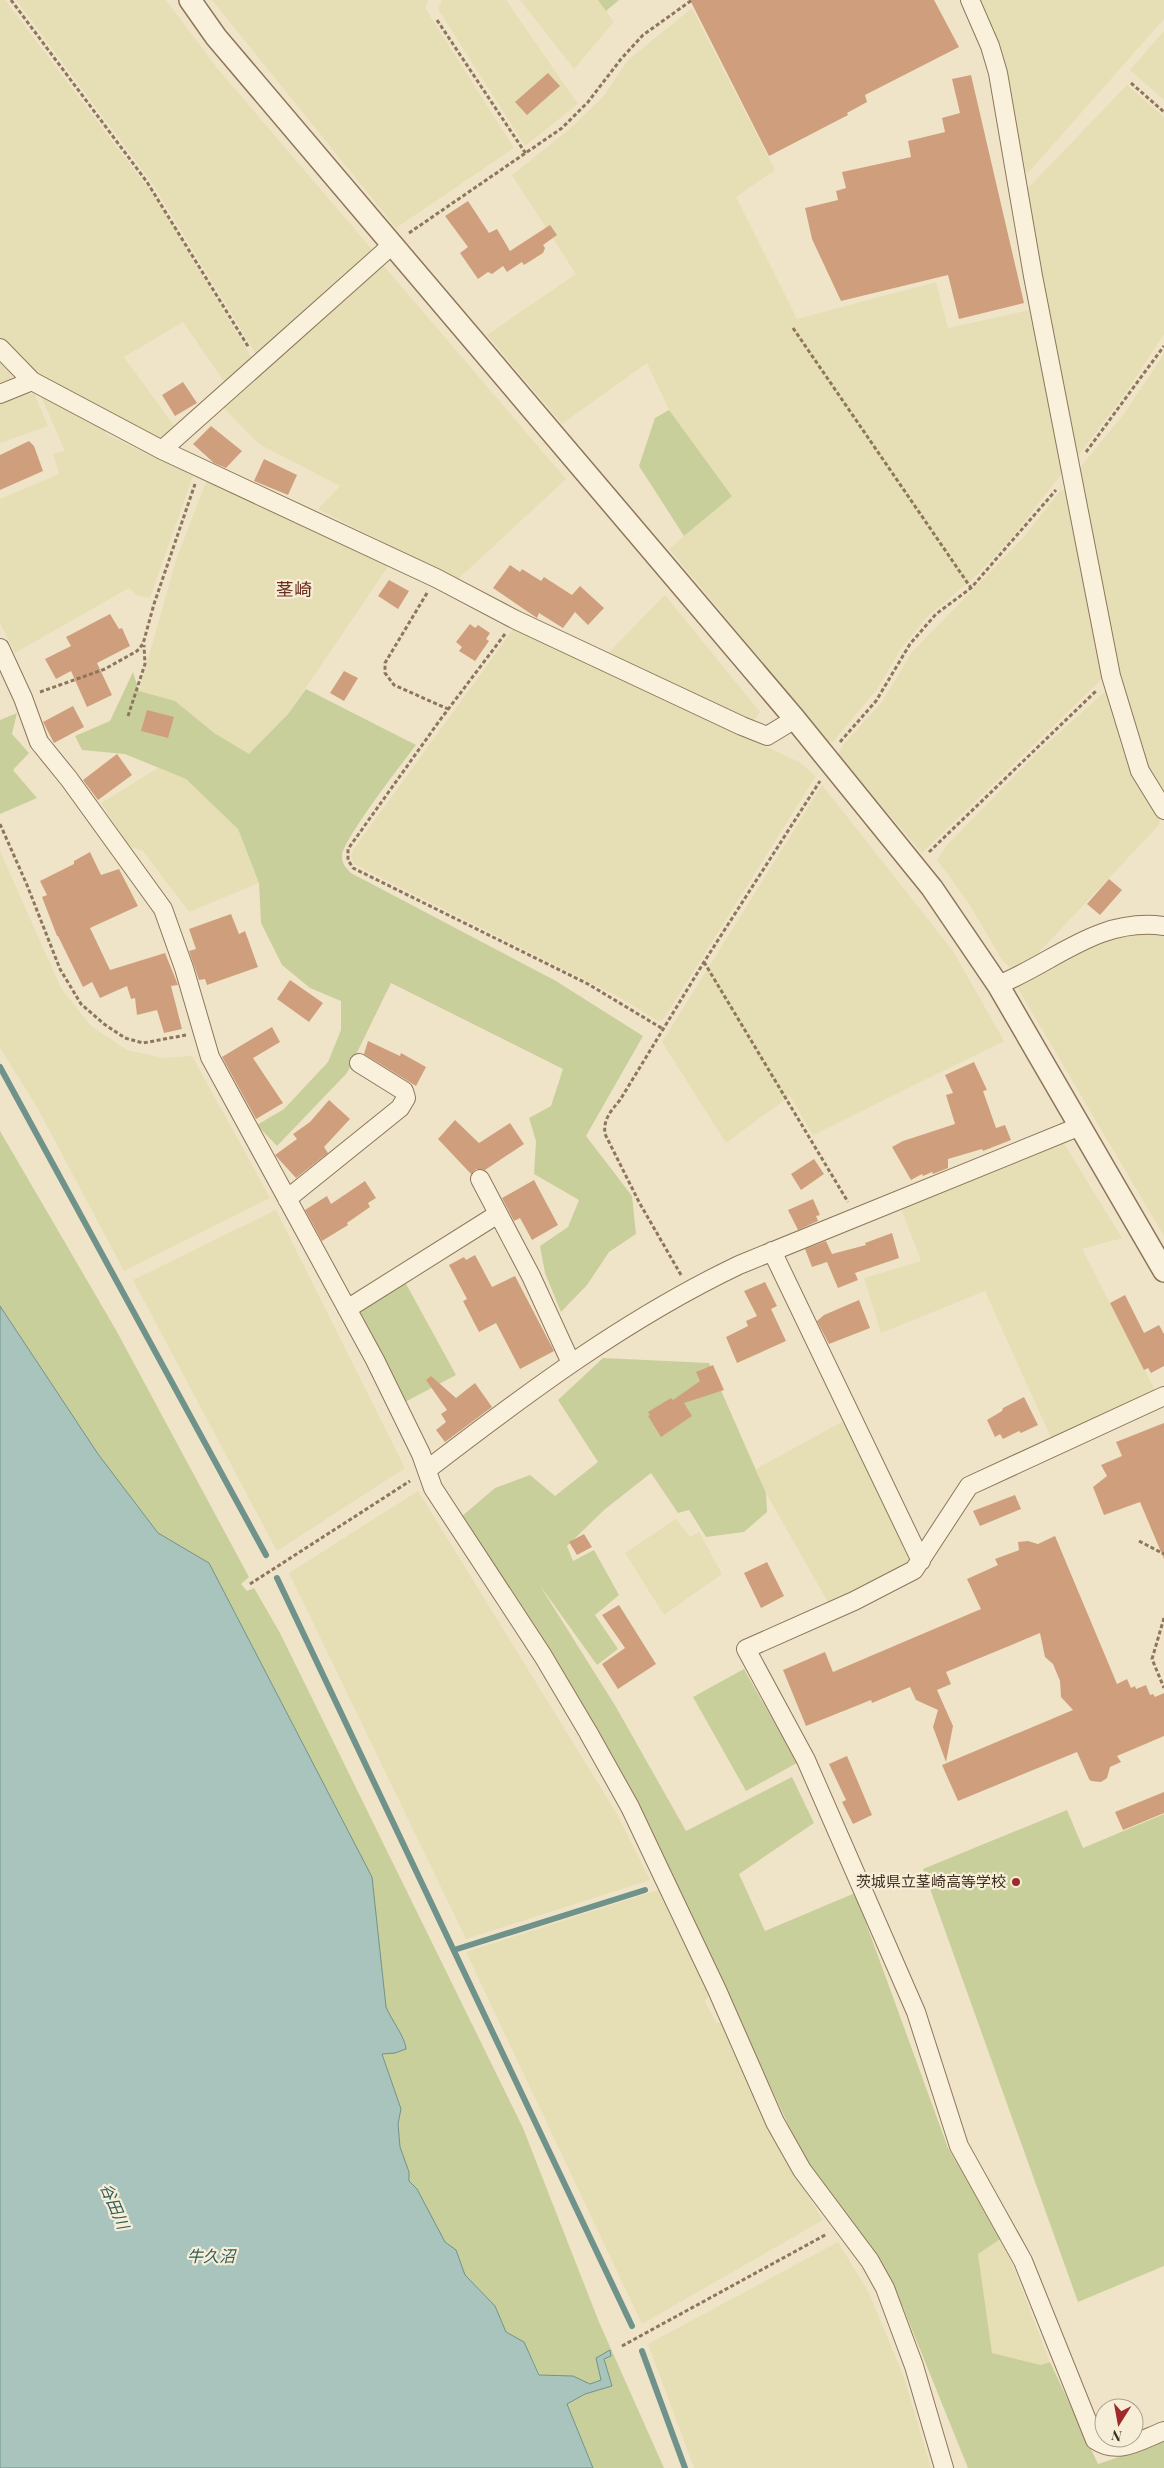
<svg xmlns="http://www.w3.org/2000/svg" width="1164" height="2468" font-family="'Playfair Display','Noto Sans JP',serif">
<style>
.farmland{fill:#e6deb5}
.green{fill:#c9cf9b}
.water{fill:#a9c4bc;stroke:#6f938a}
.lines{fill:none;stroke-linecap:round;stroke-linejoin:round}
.stream{stroke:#6f938a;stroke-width:6}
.building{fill:#cf9f7d}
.minor-casing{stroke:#8d765c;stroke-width:20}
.tertiary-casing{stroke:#8d765c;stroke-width:24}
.path{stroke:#8d765c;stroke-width:3;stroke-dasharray:4 2.5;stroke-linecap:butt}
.minor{stroke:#faf1dc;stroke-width:18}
.tertiary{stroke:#faf1dc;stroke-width:21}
.poi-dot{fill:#9e2a2b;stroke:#f7eed8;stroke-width:2}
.labels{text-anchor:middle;stroke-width:4.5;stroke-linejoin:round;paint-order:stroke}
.poi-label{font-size:15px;fill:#3d2e20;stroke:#f7eed8;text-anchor:end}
.water-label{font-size:16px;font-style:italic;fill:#2f5d5a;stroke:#f7eed8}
.quarter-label{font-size:18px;fill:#6b2e1e;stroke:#f7eed8}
</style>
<rect width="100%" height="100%" fill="#f0e4c8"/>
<path class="farmland" d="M0,0H5L157,200L253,360L225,383L183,322L124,357L177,430L159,441L33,371L0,340Z
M16,0H166L218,69L375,253L259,359L152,183Z
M212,0H428L425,8L514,148L396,228Z
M442,0H506L578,104L525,146L438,9Z
M520,0H598L614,22L574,69Z
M978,0H1164V19L1028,173L1026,171L1004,65Z
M692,8L775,170L736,197L797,319L936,282L948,328L1030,310L1063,472L1014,535L975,577L927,617L901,649L878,688L833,742L828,741L669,549L732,495L669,410L647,363L562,424L487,335L576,274L512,175L566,132L602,98L628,60Z
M1164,31V100L1130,70Z
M1127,85L1164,117V334L1127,391L1079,455L1074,453L1027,189Z
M382,264L566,479L457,580L318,509L340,486L259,444L222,406Z
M1164,354V797L1148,770L1124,696L1108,627L1079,469L1123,415Z
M0,358L7,364L13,378L0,383Z
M39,392L104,426L106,434L193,476L150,598L138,596L129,588L15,653L0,623V499L59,474L53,454L65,451Z
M27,393H34L48,426L0,443V403Z
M207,479L389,565L288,714L249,755L139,691L176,560Z
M1067,489L1104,677L922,853L838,755L842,746L882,702L912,652L1023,538L1060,491Z
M665,595L760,712L752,723L655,677L609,652Z
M514,628L799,762L816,776L663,1020L658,1021L619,997L354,864L351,856L353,850Z
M1109,688L1121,745L1134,779L1160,818L1159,825L1026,966L1012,969L1002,960L968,902L937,860L946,846L1040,750Z
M158,768L186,779L238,829L259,883L189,912L143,851L129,846L101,803Z
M822,785L953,951L1004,1041L813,1135L790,1096L726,1143L662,1042Z
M0,851L61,988L90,1025L127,1050L164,1058L192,1056L270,1198L124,1271L37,1107L0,1048Z
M1137,933L1164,936V1236L1017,987L1102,938Z
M1063,1142L1122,1238L1082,1249L1155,1390L1052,1440L985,1291L881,1333L864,1278L921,1261L901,1208Z
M276,1210L405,1468L277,1551L133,1280Z
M849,1418L914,1560L829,1604L766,1493L756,1469Z
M418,1491L617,1814L650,1880L466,1939L289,1573Z
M676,1519L690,1537L699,1532L722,1574L664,1615L625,1553Z
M658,1890L709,1994L705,2002L716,2022L725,2025L770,2133L823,2220L642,2324L466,1952Z
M1002,2238L1050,2362L1041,2365L992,2353L978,2254Z
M838,2242L869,2293L904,2377L931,2468H694L648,2344Z"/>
<path class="green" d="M598,0H619L606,11Z
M669,410L732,496L684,536L639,466L655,418Z
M133,672L139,691L175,701L214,733L249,754L288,714L306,689L416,745C403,762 342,841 342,856C342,864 346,868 351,873L556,981L643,1036L586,1136L632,1196L636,1234L609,1252L587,1285L561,1312L545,1273L540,1246L568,1227L579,1200L534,1174L536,1141L529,1118L551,1106L563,1069L391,983L347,1073L277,1146L257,1125L284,1109L328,1062L341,1030V1001L310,988L282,965L261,923L259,883L238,829L186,779L125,754L82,750L75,736L110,721Z
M17,713L12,734L29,753L13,770L37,798L0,814V720Z
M0,1131L116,1330L249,1577L241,1584L247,1591L254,1588L280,1633L523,2128L599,2322L664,2468H593L567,2404L585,2394L612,2386L604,2359L596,2358L601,2380L590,2384L573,2376L540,2375L524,2342L506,2332L495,2306L465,2275L456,2251L445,2242L417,2189L409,2181V2172L400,2147L398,2124L401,2109L382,2053H395L406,2049C406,2039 390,2019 386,2007L372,1877L209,1563L158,1533L98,1454L0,1306Z
M405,1282L456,1375L405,1402L355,1310Z
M603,1358L709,1363L766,1493L767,1512L744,1532L706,1537L689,1510L678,1513L651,1473L604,1510L567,1546L573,1561L594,1550L619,1595L595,1615L618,1649L597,1665L539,1584L616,1707L686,1831L792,1777L814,1823L739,1874L765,1931L855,1893L948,2148L1002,2238L978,2254L992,2353L1041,2365L1050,2362L1098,2464L1164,2442V2468H968L894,2285L808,2166L638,1808L461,1517L495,1488L530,1475L555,1496L598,1462L558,1400Z
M744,1669L797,1763L746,1791L693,1697Z
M1067,1810L1083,1848L1164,1814V2266L1078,2302L923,1869Z"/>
<path class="water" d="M0,1306L98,1454L158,1533L209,1563L372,1877L386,2007C391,2019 406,2039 406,2049L395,2053L382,2054L401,2109L398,2124L400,2147L409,2172V2181L417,2189L445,2242L456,2250L465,2275L495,2306L506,2332L524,2342L539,2375L573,2376L590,2384L601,2380L596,2358L610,2350L611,2356L604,2359L612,2386L585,2394L567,2404L593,2468H0Z"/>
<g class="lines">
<path class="stream" d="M0,1067L266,1555
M277,1578L632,2326
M454,1950L645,1890
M642,2351L685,2468"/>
</g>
<path class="building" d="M690,0H934L959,47L865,95L867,102L847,113L848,115L769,156Z
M548,73L560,86L527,115L515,102Z
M971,75L1024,303L959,319L948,275L841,301L812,239L805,208L838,200L836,191L846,188L842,172L911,157L908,141L945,132L942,118L960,113L952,79Z
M468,201L489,233L497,229L510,251L550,225L557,235L543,245L545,248L543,253L524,265L522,262L507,272L503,266L492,274L488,272L478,279L460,253L468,247L445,216Z
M183,382L197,403L175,416L162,395Z
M211,426L242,451L226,468L214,463L193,444Z
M29,441L34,446L43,471L0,490V455Z
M264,459L297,475L288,495L254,481Z
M510,565L520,572L522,569L541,581L544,577L572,595L580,586L604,608L588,625L575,612L563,628L539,613L537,618L493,588Z
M389,580L409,591L398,609L378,596Z
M110,614L119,629L122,628L130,646L97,663L112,695L87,707L71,671L56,679L45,659L71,646L66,637Z
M470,624L475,628L478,625L490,633L486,639L489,641L475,661L459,651L462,647L456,642Z
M344,671L358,678L344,701L330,693Z
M73,706L84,727L54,743L43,722Z
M147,710L174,717L168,738L141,731Z
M117,754L132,775L98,800L83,780Z
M90,852L101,875L119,869L138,906L90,928L110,970L165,953L178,985L171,986L182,1029L164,1033L157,1010L137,1015L135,998L131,999L127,986L100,998L92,982L83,987L58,936H57L42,897L47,895L40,881L74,864V861Z
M1109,879L1122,890L1100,915L1087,904Z
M231,914L239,934L245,931L258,967L207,985L205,979L199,980L189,951L196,949L189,929Z
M290,980L323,1003L309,1022L277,999Z
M272,1027L280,1042L253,1058L283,1103L256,1119L222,1057Z
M368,1041L400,1056L401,1053L426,1067L416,1086L364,1054Z
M974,1062L987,1090L983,1091L996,1128L1005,1125L1011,1140L983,1151L982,1149L948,1159V1168L933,1174L932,1172L923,1176L922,1174L911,1180L892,1147L903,1141L955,1124L946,1095L953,1093L945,1075Z
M329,1100L350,1119L324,1147L328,1153L296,1178L275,1155L297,1139L293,1134L310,1122Z
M455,1120L479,1143L510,1123L524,1144L485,1170L476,1169L471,1174L438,1139Z
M814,1159L824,1174L801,1190L791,1174Z
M534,1180L558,1225L532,1240L520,1218L514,1221L502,1198Z
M365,1181L376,1198L368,1203L370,1207L347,1223L348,1225L322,1241L305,1210L327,1196L331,1204Z
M813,1199L820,1215L816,1216L818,1221L798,1230L788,1210Z
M892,1233L899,1258L855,1273L858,1280L838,1288L827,1262L812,1267L805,1249L826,1241L832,1254L866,1245L865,1243Z
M475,1255L492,1287L515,1276L554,1351L520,1369L496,1323L479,1332L463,1301L467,1299L449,1265L464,1257L466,1260Z
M765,1282L777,1306L771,1309L786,1341L737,1363L726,1337L748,1326L746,1321L757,1316L744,1291Z
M1125,1295L1144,1333L1159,1325L1164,1334V1366L1151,1373L1148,1368L1144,1370L1110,1303Z
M859,1300L870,1328L829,1344L817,1321L824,1315Z
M713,1365L724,1390L684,1403L692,1416L661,1437L648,1416L650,1415L648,1412L671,1398L673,1400L700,1381L696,1372Z
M431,1376L456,1398L475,1383L492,1407L445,1442L436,1430L446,1422L441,1414L447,1410L426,1380Z
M1024,1397L1038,1425L1021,1433L1019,1431L1003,1439L1000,1434L995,1437L987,1420L1002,1411L1003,1408Z
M1164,1423V1559L1140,1502L1104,1515L1093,1487L1107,1476L1101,1465L1122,1456L1116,1442Z
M1015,1495L1021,1509L980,1526L973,1511Z
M584,1534L592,1547L577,1555L569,1542Z
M1055,1536L1117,1684L1127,1679L1131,1688L1135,1686L1136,1689L1146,1685L1150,1695L1153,1694L1155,1697L1164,1693V1736L1117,1756L1121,1762L1110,1767L1107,1778L1101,1782L1091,1781L1089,1779L1077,1752L958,1801L942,1765L1073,1710L1061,1697L1060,1681L1053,1664L1045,1657L1040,1633L946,1672L951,1684L937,1690L953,1726L946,1762L933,1727L938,1710L916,1700L910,1687L872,1703L871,1700L806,1726L783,1670L825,1652L833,1672L981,1609L967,1579L998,1565L995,1559L1019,1550L1018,1542L1028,1541L1038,1544Z
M767,1562L784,1596L761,1608L744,1573Z
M619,1605L656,1664L618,1689L602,1664L625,1648L602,1615Z
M847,1756L872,1815L853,1824L842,1802L846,1800L829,1764Z
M1164,1792V1813L1123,1830L1115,1812Z"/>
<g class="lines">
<g class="minor-casing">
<path id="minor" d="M970,0L990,46L998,73L1033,276L1111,676L1140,771L1164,810
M0,348L32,381L162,450L436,578L516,620L742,726L767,736L795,719
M0,394L32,381
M162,450L392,245
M0,648L23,698L39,742L69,779L163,909L184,968L210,1057L375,1360L421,1454L433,1488L543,1656L588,1732L630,1807L657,1864L717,1990L775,2122L802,2170L870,2261L885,2288L914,2366L944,2468
M998,985C1055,962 1098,917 1164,926
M480,1179L531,1276L571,1363
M287,1199L400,1108L406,1098L404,1091L359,1063
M772,1251L921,1561
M347,1309L498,1214
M1164,1396L969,1486L914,1570L854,1601L746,1649L806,1760L916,2012L959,2146L1023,2261L1095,2440C1119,2456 1140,2440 1164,2431
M428,1469C527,1393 626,1319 739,1265L1078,1127"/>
</g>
<g class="tertiary-casing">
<path id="tertiary" d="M190,0L216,37L795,719L932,888L998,985L1164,1271"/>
</g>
<path class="path" d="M11,0L147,182L249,348
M437,20L526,154
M1131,83L1164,112
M409,233L562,128L588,102L621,59L643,35L692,0
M793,328L971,588
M1086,452L1164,346
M427,593L385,663V673L394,685L448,709
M505,634L440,720L348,849V860L353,868L588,984L663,1029
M40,692L105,669L137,651L143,644L154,604L195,484
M128,716L145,664L144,645
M840,742L876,701L910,644L936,614L971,588L1056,490
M0,824L27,885L60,969L81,1004L104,1024L125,1038L143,1043L186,1035
M929,852L1097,690
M704,962L848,1202
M681,1275L639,1202L605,1134C603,1119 611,1111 620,1100L704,962L820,781
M1139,1541L1164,1554
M250,1584L410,1481
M1164,1618L1152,1659L1164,1688
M622,2346L827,2234"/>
<use href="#minor" class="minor"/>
<use href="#tertiary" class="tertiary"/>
</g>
<circle class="poi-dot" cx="1016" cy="1882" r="5"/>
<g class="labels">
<g class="poi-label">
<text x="1006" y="1887">茨城県立茎崎高等学校</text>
</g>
<g class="water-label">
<text transform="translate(115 2206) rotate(67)" y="6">谷田川</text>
<text x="211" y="2262">牛久沼</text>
</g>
<g class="quarter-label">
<text x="294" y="596">茎崎</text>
</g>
</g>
<g transform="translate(1119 2423) rotate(191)"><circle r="24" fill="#f7eed8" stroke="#ada18e"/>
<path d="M0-4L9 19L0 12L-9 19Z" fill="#9e2a2b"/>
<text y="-8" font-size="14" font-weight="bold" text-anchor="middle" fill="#3d2e20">N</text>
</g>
</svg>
